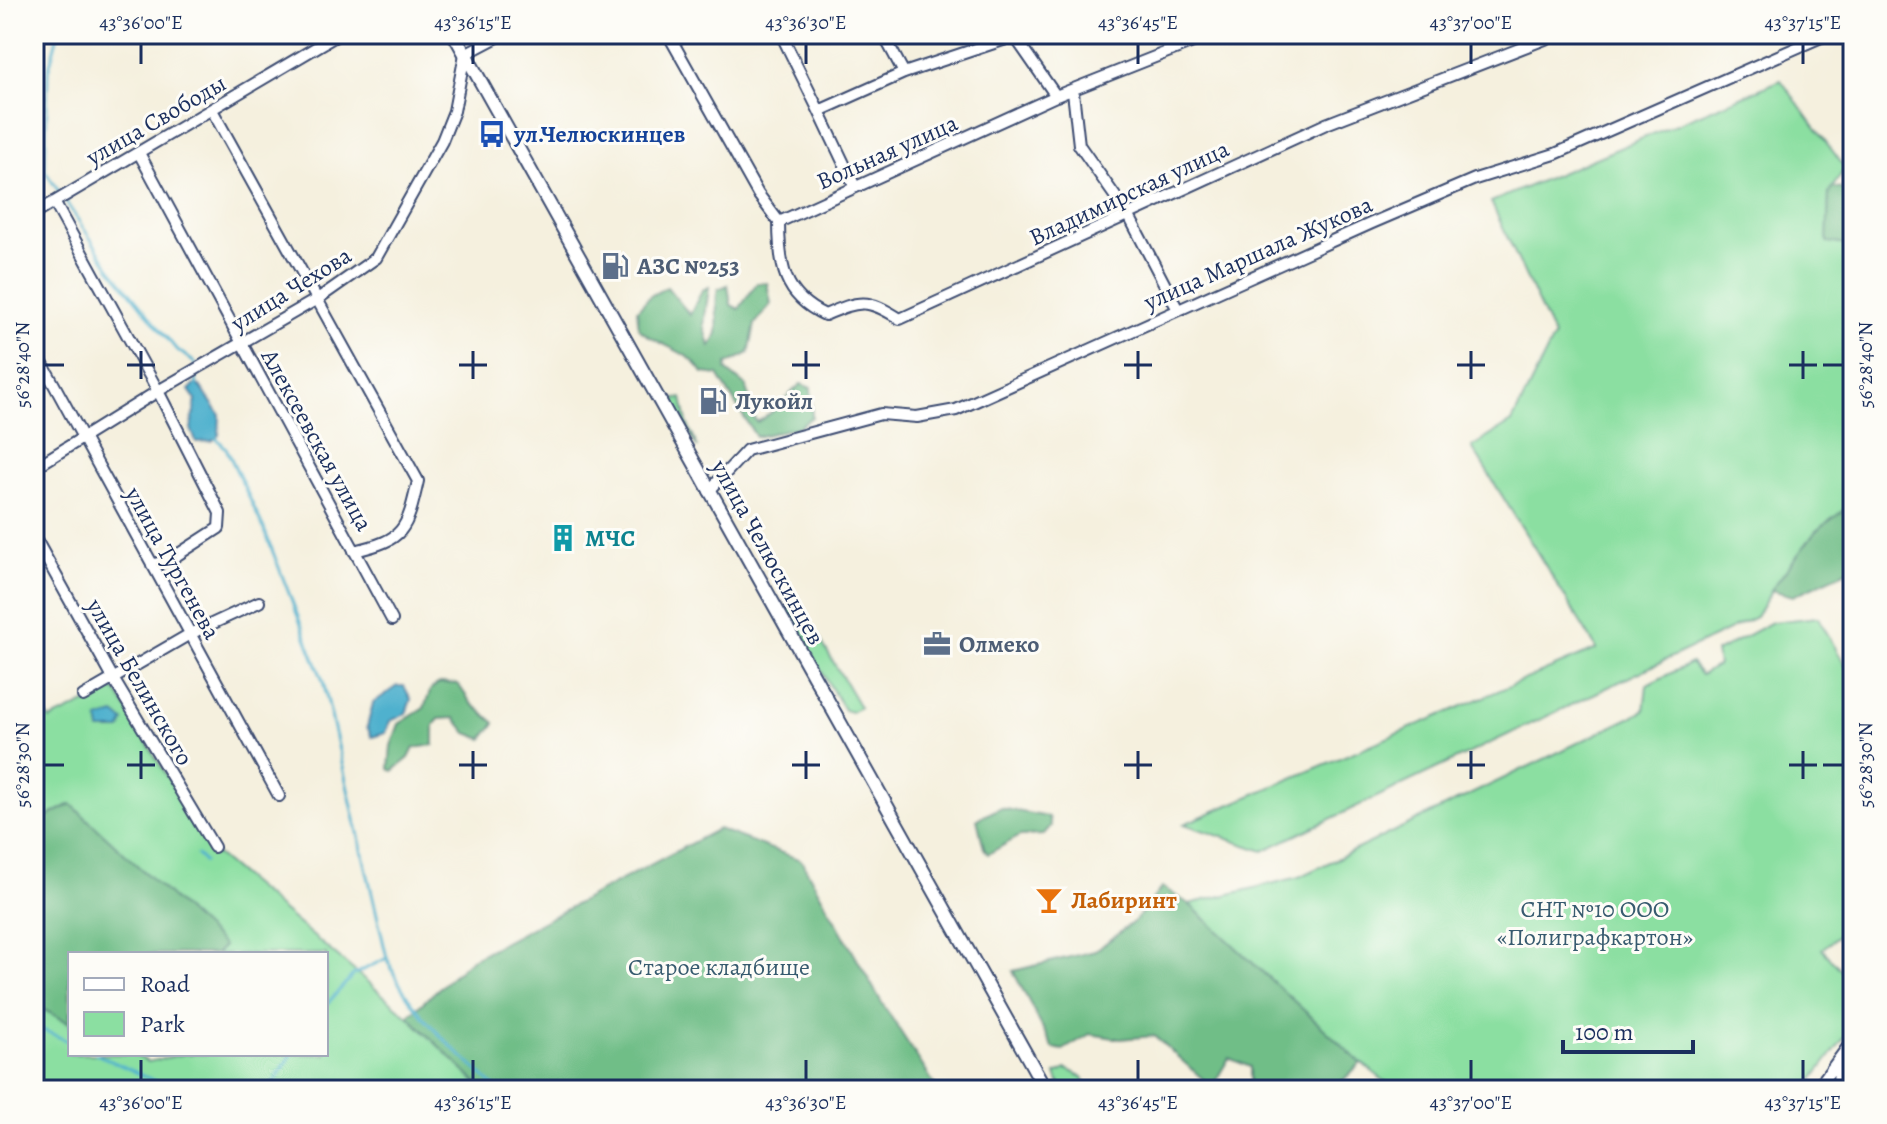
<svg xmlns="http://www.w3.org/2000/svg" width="1887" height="1124" font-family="Alegreya,serif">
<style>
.green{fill:#8bdfa1;stroke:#538780;stroke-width:2}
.forest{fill:#70be87;stroke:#467672;stroke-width:2}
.water{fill:#50b1ce;stroke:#367096;stroke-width:2}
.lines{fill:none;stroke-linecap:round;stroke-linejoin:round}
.stream{stroke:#50b1ce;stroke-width:3}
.minor-casing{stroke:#3c4c71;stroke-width:14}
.major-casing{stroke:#3c4c71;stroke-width:16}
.minor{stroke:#fff;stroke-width:10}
.major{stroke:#fff;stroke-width:12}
.ticks{fill:none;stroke:#1b2f5e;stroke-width:3}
.labels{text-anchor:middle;stroke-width:6;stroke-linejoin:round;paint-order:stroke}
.street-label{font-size:24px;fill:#1b2f5e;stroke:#fdfcf7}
.transit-label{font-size:24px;font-weight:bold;fill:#164399;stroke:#fdfcf7;text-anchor:start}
.service-label{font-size:24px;font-weight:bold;fill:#4e5e75;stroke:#fdfcf7;text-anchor:start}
.culture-label{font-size:24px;font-weight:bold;fill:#0d838f;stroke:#fdfcf7;text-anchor:start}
.food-label{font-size:24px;font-weight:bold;fill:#c56008;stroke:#fdfcf7;text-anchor:start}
.park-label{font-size:24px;fill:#375b6f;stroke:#fdfcf7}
.neatline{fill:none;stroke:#1b2f5e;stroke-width:3}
.ticks-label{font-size:20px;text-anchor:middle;fill:#1b2f5e}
</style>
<rect width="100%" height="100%" fill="#fdfcf7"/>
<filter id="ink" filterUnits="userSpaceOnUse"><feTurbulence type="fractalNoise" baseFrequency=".0125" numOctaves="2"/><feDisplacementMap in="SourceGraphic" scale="16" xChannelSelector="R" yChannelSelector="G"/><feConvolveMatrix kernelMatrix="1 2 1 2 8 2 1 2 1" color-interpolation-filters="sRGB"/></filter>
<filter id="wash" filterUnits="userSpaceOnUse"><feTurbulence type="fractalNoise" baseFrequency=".006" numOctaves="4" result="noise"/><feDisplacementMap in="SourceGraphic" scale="32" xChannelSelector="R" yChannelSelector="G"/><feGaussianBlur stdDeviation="1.8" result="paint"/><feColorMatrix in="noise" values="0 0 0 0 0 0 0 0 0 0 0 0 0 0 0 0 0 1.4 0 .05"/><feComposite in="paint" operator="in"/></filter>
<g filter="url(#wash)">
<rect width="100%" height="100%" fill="#f5f0de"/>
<path class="green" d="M1781,80L1845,168L1829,193L1828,242L1853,246V503C1809,537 1783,569 1756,617L1263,851L1184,824L1597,649L1472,447L1512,422L1554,337L1491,202Z
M682,398L687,423L698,448L672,404L674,399Z
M798,602L860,707L851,712L844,710L789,615L788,608Z
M1818,617L1853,679V923L1822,949L1853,983V1026L1805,1090H1396L1349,1053L1189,904L1299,877L1644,711L1647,685L1691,663L1701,675L1718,665L1716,652L1772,622Z
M115,689L211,850L408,1016L484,1090H34V1005L70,1023V1054H133L148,1062L184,1054H326V954H216L223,947L71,804L34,824V696L50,720Z
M1066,1069L1083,1077L1089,1090H1062L1056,1074Z"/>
<path class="forest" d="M1832,188L1853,190V246L1827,242L1829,193Z
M757,283H767L771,304L755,324L749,353L727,364L726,370L747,387L753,416L757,422C776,412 785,397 801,384L811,388L812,417L798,427L756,437L718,375L703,373C690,350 659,347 639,329L637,310L650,296L667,287L690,315L702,290L709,287L704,325L710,346C725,331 712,308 718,289L728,285L731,305L739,309Z
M1853,503V568L1793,596L1771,590L1816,531Z
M439,683L458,684L471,703L495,723L483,739L467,733L455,718L439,719L434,725V745L414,748L409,758L393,771L389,769L391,746L399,724L424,708L431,689Z
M71,804L224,946L216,954H70V1023L34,1005V824Z
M1000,808L1049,817L1051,826L1043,835L1020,836L988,854L984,848L977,819Z
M718,829L801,860L882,1003L938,1090H484L408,1016L470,960Z
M1162,887L1189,904L1361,1063L1333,1090H1250V1067L1229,1058L1212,1087L1154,1036L1120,1039L1090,1034L1063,1050L1053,1048L1013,971L1095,951L1136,920Z"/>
<path class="water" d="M194,385L200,386L220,415L219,435L212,441L196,442L191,429L196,400L189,390Z
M397,686H404L411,699L406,714L390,721L386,733L372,737L367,727L373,703Z
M115,714L124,721L121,730H100L98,719Z"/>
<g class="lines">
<path class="stream" d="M58,34L48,72L45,171L111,269L175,348L195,363L197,387
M214,436L226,448L264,529L323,681L387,958C408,1013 456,1050 498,1090
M197,855L204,862
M326,1005L353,975L385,959
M34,1026L70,1042
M96,1054L175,1090
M269,1090L292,1054"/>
</g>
</g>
<g filter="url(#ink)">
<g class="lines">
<g class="minor-casing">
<path id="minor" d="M668,34L758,194L779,222L1056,96L1213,34
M781,34L819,111L904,73L1015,36
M883,34L904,73
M1013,34L1056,96L1059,95
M1844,34L1853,45
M1073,92L1079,145L1129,216L1178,310
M212,110L418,481C407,529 405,540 354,551
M819,111L855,187
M139,153L392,620
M54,202L158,391L220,513L219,528L171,559L152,565
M34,214L339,34
M779,222C779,264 783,296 825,315C860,300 867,298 900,319L1326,124L1558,34
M34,348L279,796
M34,468L158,391L319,298L376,258L442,141L454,111L465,54L503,34
M709,491L747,450L881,414L917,417L956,410L1372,223L1475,179L1555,154L1828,34
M34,536L114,680L214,847
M83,696L190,634L259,602
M1816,1090L1853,1040
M1838,1090L1839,1061"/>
</g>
<g class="major-casing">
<path id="major" d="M454,34L1046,1090"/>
</g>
<use href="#minor" class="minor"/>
<use href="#major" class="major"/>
</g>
</g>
<path class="ticks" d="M141,44V64M473,44V64M806,44V64M1138,44V64M1471,44V64M1803,44V64M141,351V379M473,351V379M806,351V379M1138,351V379M1471,351V379M1803,351V379M44,365H64M127,365H155M459,365H487M792,365H820M1124,365H1152M1457,365H1485M1789,365H1817M1823,365H1843M141,751V779M473,751V779M806,751V779M1138,751V779M1471,751V779M1803,751V779M44,765H64M127,765H155M459,765H487M792,765H820M1124,765H1152M1457,765H1485M1789,765H1817M1823,765H1843M141,1060V1080M473,1060V1080M806,1060V1080M1138,1060V1080M1471,1060V1080M1803,1060V1080"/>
<defs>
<g id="bus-bare" transform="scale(2.16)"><path d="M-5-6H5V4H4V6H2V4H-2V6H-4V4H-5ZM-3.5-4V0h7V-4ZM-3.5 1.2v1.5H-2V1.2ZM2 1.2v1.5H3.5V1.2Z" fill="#1a4fb4" stroke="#fdfcf7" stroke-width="2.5" paint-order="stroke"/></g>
<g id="fuel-bare" transform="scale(2.16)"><path d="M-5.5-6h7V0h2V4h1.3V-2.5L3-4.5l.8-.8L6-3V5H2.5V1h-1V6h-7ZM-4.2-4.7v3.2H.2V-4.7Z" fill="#5c6f8a" stroke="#fdfcf7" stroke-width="2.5" paint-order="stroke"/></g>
<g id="building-bare" transform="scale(2.16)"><path d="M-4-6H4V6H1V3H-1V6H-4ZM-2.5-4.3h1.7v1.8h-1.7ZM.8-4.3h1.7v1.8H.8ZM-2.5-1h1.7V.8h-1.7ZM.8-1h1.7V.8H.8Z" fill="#0f9aa8" stroke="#fdfcf7" stroke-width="2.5" paint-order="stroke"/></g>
<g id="office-bare" transform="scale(2.16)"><path d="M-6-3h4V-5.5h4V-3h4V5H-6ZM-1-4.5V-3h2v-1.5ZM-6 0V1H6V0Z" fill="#5c6f8a" stroke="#fdfcf7" stroke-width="2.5" paint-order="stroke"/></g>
<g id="bar-bare" transform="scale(2.16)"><path d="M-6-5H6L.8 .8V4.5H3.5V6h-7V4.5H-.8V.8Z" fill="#e8710a" stroke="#fdfcf7" stroke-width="2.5" paint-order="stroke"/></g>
</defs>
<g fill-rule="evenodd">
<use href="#bus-bare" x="492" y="134"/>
<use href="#fuel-bare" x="615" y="266"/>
<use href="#fuel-bare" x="713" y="401"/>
<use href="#building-bare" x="563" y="538"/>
<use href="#office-bare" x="937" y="644"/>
<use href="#bar-bare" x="1049" y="900"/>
</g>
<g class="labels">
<g class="street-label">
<text transform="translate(156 120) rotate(-30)" y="8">улица Свободы</text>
<text transform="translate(887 152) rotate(-24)" y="8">Вольная улица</text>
<text transform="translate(1129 193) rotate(-25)" y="8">Владимирская улица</text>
<text transform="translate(1258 253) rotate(-24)" y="8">улица Маршала Жукова</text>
<text transform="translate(291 289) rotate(-32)" y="8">улица Чехова</text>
<text transform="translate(317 440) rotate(61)" y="8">Алексеевская улица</text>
<text transform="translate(768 552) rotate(61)" y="8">улица Челюскинцев</text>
<text transform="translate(173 563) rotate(61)" y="8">улица Тургенева</text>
<text transform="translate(140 682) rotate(60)" y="8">улица Белинского</text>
</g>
<g class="transit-label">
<text x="514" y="142">ул.Челюскинцев</text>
</g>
<g class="service-label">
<text x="637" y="274">АЗС №253</text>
<text x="735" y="409">Лукойл</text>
<text x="959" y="652">Олмеко</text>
</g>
<g class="culture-label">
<text x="585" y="546">МЧС</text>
</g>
<g class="food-label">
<text x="1071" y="908">Лабиринт</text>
</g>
<g class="park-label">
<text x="1595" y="917">СНТ №10 ООО<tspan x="1595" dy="28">«Полиграфкартон»</tspan></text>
<text x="719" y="975">Старое кладбище</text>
</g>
</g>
<rect width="1887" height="1124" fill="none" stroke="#fdfcf7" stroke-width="88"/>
<rect x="68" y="952" width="260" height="104" fill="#fdfcf7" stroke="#a3aaba" stroke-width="2"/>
<rect x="84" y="978" width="40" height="12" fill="#ffffff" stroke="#a3aaba" stroke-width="2"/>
<text x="140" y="992" font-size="24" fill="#1b2f5e">Road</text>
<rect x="84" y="1012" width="40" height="24" fill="#8bdfa1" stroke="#a3aaba" stroke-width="2"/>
<text x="140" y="1032" font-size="24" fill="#1b2f5e">Park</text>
<path d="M1563 1040v12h130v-12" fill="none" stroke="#1b2f5e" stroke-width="4"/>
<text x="1575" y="1040" font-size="24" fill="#1b2f5e" stroke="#fdfcf7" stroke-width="6" paint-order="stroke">100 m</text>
<rect x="44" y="44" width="1799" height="1036" class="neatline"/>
<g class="ticks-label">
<text x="141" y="29">43°36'00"E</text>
<text x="473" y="29">43°36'15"E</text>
<text x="806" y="29">43°36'30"E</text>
<text x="1138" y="29">43°36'45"E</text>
<text x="1471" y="29">43°37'00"E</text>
<text x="1803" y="29">43°37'15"E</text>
<text transform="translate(22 365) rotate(-90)" y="7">56°28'40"N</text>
<text transform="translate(1865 365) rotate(-90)" y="7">56°28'40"N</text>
<text transform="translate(22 765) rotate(-90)" y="7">56°28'30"N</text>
<text transform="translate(1865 765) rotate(-90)" y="7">56°28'30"N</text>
<text x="141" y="1109">43°36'00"E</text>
<text x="473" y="1109">43°36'15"E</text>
<text x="806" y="1109">43°36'30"E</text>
<text x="1138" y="1109">43°36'45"E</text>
<text x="1471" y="1109">43°37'00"E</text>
<text x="1803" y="1109">43°37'15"E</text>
</g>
</svg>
